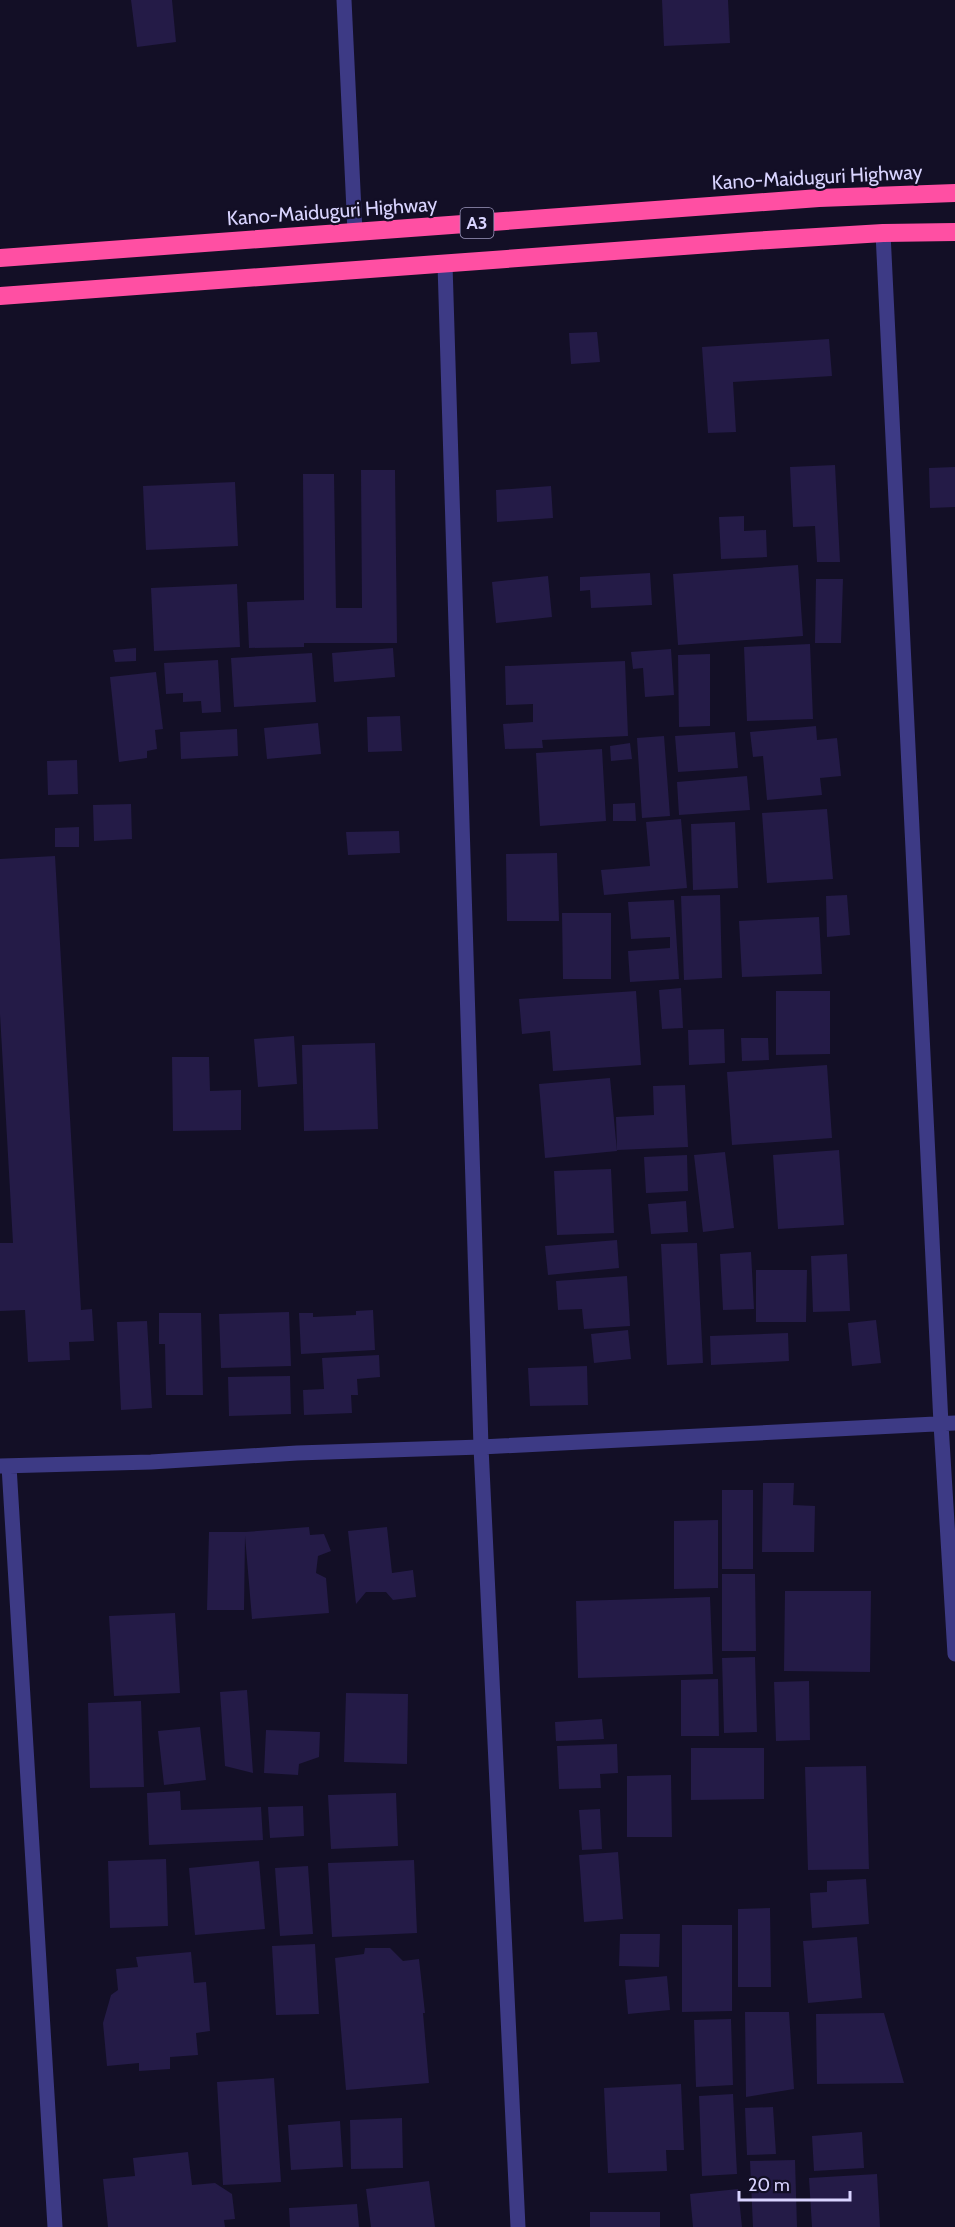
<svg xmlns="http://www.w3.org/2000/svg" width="955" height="2227" font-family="Cabin,sans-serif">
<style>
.building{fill:#241b47}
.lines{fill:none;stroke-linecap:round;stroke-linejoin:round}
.minor{stroke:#3d3a85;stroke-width:15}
.highway{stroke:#ff4fa3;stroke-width:18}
.labels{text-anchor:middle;stroke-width:4.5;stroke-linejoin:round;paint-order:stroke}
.shield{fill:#130f26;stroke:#9e99be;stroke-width:1.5}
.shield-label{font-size:18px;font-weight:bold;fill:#d9d4ff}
.street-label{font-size:20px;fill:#d9d4ff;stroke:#130f26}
</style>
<rect width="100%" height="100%" fill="#130f26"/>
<path class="building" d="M131,0H172L176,42L137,47Z
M662,0H728L730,43L664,46Z
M597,332L600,362L571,364L569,333Z
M829,339L832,376L733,382L736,432L708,433L702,347Z
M835,465L840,562H817L815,526L793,527L790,467Z
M955,467V507L930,508L929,468Z
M361,470H395L397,643H304V647L249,648L247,602L304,600L303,474H334L336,608H362Z
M235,482L238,546L146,550L143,486Z
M551,486L553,518L497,522L496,490Z
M744,516V531L766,530L767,557L721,559L719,517Z
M798,565L803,636L678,645L673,574Z
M650,573L652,605L591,608L590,590L580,591V577Z
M548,576L552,617L496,623L492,582Z
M816,579H843L841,643H815Z
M237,584L240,647L154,651L151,588Z
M810,644L813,719L747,721L744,647Z
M136,648V661L115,662L113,650Z
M393,648L395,677L334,682L332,653Z
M671,649L674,695L645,697L643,668L633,669L631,652Z
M312,653L316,702L234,707L231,658Z
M710,654V726L679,727L678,655Z
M218,660L221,712L202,713L201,701L183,702V693L166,694L164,663Z
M625,661L628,736L542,740L543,748L505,749L503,724L533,722V704L506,705L505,666Z
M156,672L163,729L155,730L157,749L147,751V758L119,762L110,677Z
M400,716L402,751L368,752L367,717Z
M318,723L321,754L267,759L264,728Z
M816,726L817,740L837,738L841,776L820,778L822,795L767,800L763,756L753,757L750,732Z
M237,729L238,756L181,759L180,732Z
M735,732L738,768L678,772L675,736Z
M664,736L670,816L642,818L637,738Z
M630,743L632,759L611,761L610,746Z
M602,749L606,821L540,826L536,753Z
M77,760L78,794L48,795L47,761Z
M747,776L750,810L679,815L677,782Z
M635,803L636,821H613V804Z
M131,804L132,839L94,841L93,805Z
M827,809L833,879L767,883L762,813Z
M681,819L687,888L604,895L601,870L650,866L646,822Z
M735,822L738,888L693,890L691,824Z
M79,827V847H55V828Z
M399,831L400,853L348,855L346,832Z
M557,853L559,921H507L506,854Z
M55,856L81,1310L92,1309L94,1341L69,1342L70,1360L28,1362L25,1310L0,1311V1243H13L0,1014V859Z
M720,895L722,978L684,980L681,896Z
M847,895L850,935L827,937L826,896Z
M674,900L679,979L630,982L628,951L670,948V937L631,939L628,902Z
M562,913H611V979H563Z
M819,917L822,974L742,977L739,921Z
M681,988L683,1028L662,1029L659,990Z
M636,991L641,1065L553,1071L550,1031L522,1034L519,999Z
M776,991H830V1054L776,1055Z
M724,1029L725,1063L689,1065L688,1030Z
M294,1036L297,1084L258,1087L254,1039Z
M741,1038H768L769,1060L742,1061Z
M375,1043L378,1129L304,1131L302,1045Z
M172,1057H209L210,1091L241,1090V1130L173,1131Z
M827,1065L832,1138L732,1145L727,1072Z
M610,1078L617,1151L545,1158L539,1084Z
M685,1085L688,1147L617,1150L616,1117L654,1115L653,1086Z
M839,1150L844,1225L778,1229L773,1155Z
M725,1152L734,1228L703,1232L694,1155Z
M687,1155L688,1191L646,1193L644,1157Z
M611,1169L614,1233L557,1235L554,1171Z
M686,1201L688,1232L651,1234L648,1204Z
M617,1240L619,1268L548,1275L545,1246Z
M697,1243L703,1363L667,1365L661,1244Z
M751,1252L754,1309L723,1310L720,1254Z
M847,1254L850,1311L813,1312L811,1256Z
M756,1270H807L806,1322H756Z
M627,1276L630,1326L584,1329L582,1309L558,1310L556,1281Z
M373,1310L375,1350L301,1354L299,1313H313V1317L356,1315V1311Z
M289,1312L291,1366L221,1368L219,1314Z
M159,1313H201L203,1395H166L165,1344H159Z
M876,1320L881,1363L852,1366L848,1323Z
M147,1321L152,1408L121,1410L117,1322Z
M628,1330L631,1359L594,1363L591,1334Z
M788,1333L789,1361L711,1365L710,1336Z
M379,1355L380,1377L357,1379L358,1395H351L352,1413L304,1415L303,1390L324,1389L322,1358Z
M587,1366L588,1405L530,1406L528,1368Z
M290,1376L291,1414L229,1416L228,1377Z
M763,1483H794L793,1505L815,1506L814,1552H762Z
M722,1490H753V1569H722Z
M718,1520V1588L674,1589V1521Z
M309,1527L310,1535L324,1534L331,1551L318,1556L316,1573L326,1578L329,1613L252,1619L245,1536L244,1610H207L209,1532H245Z
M387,1527L392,1573L413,1570L416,1597L393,1600L386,1592H366L356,1604L348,1531Z
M722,1574H755L756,1651H722Z
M785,1591H871L870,1672L784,1671Z
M710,1597L713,1674L578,1678L576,1601Z
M175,1613L180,1693L114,1696L109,1616Z
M755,1657L757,1732L724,1733L722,1658Z
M718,1679L719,1736H681V1680Z
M809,1681L810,1740L776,1741L774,1682Z
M247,1690L253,1773L225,1766L220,1692Z
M346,1693L408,1694L407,1764L344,1762Z
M141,1701L144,1787L90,1788L88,1703Z
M602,1719L604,1739L556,1741L555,1722Z
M200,1727L206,1780L164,1785L158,1731Z
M266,1730L320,1732L319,1757L299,1764L298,1775L264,1773Z
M617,1744L618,1773L600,1774L601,1788L559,1789L557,1746Z
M691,1748H764V1799L691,1800Z
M866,1766L869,1869L808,1870L805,1767Z
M671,1775L672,1837H627V1776Z
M180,1791L181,1810L261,1807L263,1840L149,1845L147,1793Z
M396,1793L398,1846L331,1849L328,1795Z
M303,1806L304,1836L270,1838L268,1807Z
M600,1809L602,1849L582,1850L579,1810Z
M618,1852L623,1919L584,1922L579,1855Z
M166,1859L168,1926L110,1928L108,1861Z
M414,1860L417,1933L332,1937L328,1863Z
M259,1861L265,1929L195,1935L189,1868Z
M308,1866L313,1934L280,1936L275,1868Z
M866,1879L869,1924L812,1928L810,1893L827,1892V1881Z
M770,1908L771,1987H738V1909Z
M682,1925H732V2011L682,2012Z
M620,1934H660L659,1967L619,1966Z
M857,1937L862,1998L808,2003L803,1941Z
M315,1944L319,2014L276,2015L272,1946Z
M365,1948H390L403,1961L419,1959L425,2013H423L429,2083L346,2090L335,1958L364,1954Z
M191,1952L194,1983L206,1982L210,2031L196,2033L198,2055L170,2057V2069L139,2071V2063L107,2066L103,2023L111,1995L118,1990L116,1969L138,1967L136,1957Z
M667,1976L670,2010L628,2014L625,1980Z
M745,2012H789L794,2089L746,2097Z
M884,2013L904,2083L817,2084L816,2014Z
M731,2019L733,2085L696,2087L694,2020Z
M274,2078L281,2182L223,2185L217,2082Z
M681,2084L684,2150H666L667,2171L608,2173L604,2088Z
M733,2094L737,2174L702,2176L699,2096Z
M773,2107L776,2154L747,2155L745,2108Z
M402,2118L403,2168L351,2169L350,2120Z
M340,2121L343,2167L291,2170L288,2125Z
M862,2132L864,2168L814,2171L812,2136Z
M188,2152L192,2185L215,2183L232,2194L235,2219L224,2220L225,2227H108L103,2179L135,2176L133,2158Z
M795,2160L797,2227H753L750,2161Z
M877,2174L880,2227H812L809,2178Z
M429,2181L435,2227H371L366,2189Z
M738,2189L742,2227H693L690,2194Z
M357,2204L359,2227H290L289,2208Z
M590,2212H660V2227H590Z"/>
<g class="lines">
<path class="minor" d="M344,0L355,232
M883,233L941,1424L955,1654
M445,264L481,1447L518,2227
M0,1466L151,1462L297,1453L481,1447L955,1423
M9,1466L55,2227"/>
<path class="highway" d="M0,258L819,198L955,193
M0,296L752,241L883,233L955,232"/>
</g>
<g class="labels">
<rect class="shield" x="460.5" y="208" width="33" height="30" rx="4.5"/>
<g class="shield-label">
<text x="477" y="229">A3</text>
</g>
<g class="street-label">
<text transform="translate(817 177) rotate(-3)" y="7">Kano-Maiduguri Highway</text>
<text transform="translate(332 211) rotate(-4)" y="7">Kano-Maiduguri Highway</text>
</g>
</g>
<path d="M739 2191v9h111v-9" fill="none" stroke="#d9d4ff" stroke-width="3"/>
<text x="748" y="2191" font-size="18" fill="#d9d4ff" stroke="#130f26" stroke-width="4.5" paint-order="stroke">20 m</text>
</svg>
